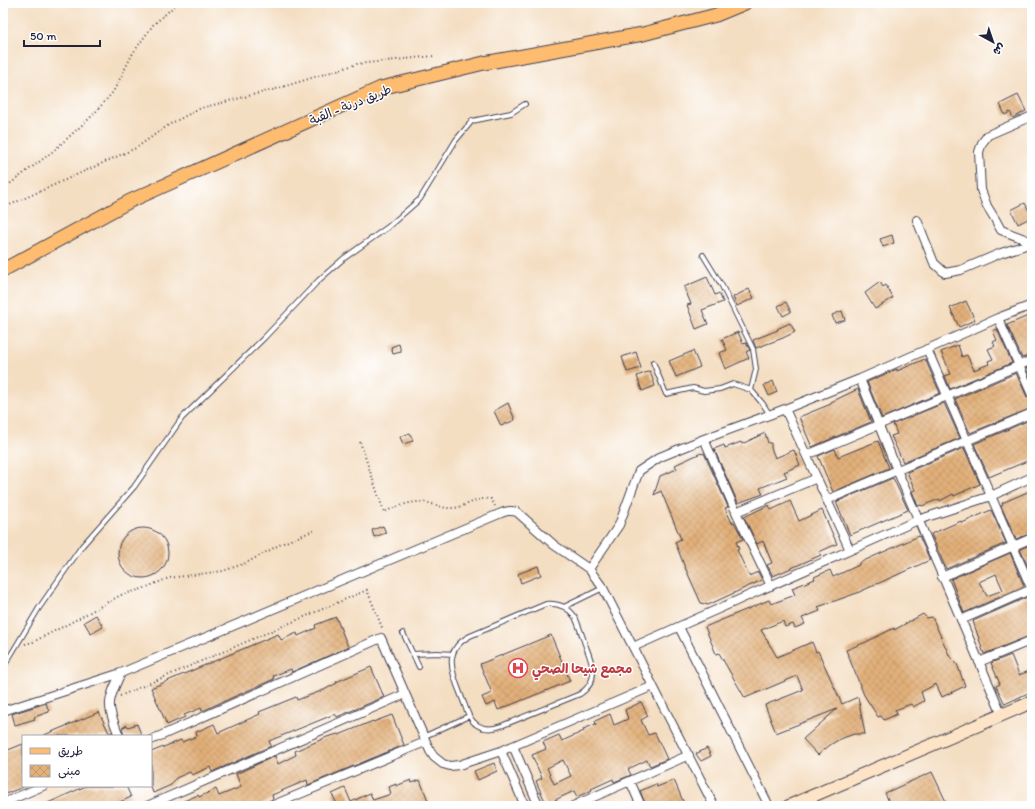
<svg xmlns="http://www.w3.org/2000/svg" width="1035" height="809" font-family="Itim,'Playpen Sans Arabic',sans-serif">
<style>
.building{fill:url(#building-cross-hatch);fill-rule:evenodd}
.lines{fill:none;stroke-linecap:round;stroke-linejoin:round}
.lane-casing{stroke:#423e4f;stroke-width:6}
.street-casing{stroke:#423e4f;stroke-width:10}
.secondary-casing{stroke:#423e4f;stroke-width:14}
.primary-casing{stroke:#423e4f;stroke-width:15}
.path{stroke:#423e4f;stroke-width:2;stroke-dasharray:1 3;stroke-linecap:butt}
.lane{stroke:#fff;stroke-width:4}
.street{stroke:#fff;stroke-width:8}
.secondary{stroke:#fee4c6;stroke-width:12}
.primary{stroke:#fdbc70;stroke-width:13}
.labels{text-anchor:middle;stroke-width:3;stroke-linejoin:round;paint-order:stroke}
.street-label{font-size:13px;fill:#22223b;stroke:#fff}
.health-label{font-size:13px;font-weight:bold;fill:#be3a42;stroke:#fff;text-anchor:start}
</style>
<defs>
<pattern id="building-cross-hatch" width="8" height="8" patternUnits="userSpaceOnUse"><rect width="8" height="8" fill="#e2b079"/><path d="M0 0l8 8M0 8l8-8" fill="none" stroke="#c2976a"/></pattern>
</defs>
<rect width="100%" height="100%" fill="#fff"/>
<filter id="ink" filterUnits="userSpaceOnUse"><feTurbulence type="fractalNoise" baseFrequency=".025" numOctaves="2"/><feDisplacementMap in="SourceGraphic" scale="8" xChannelSelector="R" yChannelSelector="G"/><feConvolveMatrix kernelMatrix="1 2 1 2 8 2 1 2 1" color-interpolation-filters="sRGB"/></filter>
<filter id="wash" filterUnits="userSpaceOnUse"><feTurbulence type="fractalNoise" baseFrequency=".012" numOctaves="4" result="noise"/><feDisplacementMap in="SourceGraphic" scale="16" xChannelSelector="R" yChannelSelector="G"/><feGaussianBlur stdDeviation="0.9" result="paint"/><feColorMatrix in="noise" values="0 0 0 0 0 0 0 0 0 0 0 0 0 0 0 0 0 1.4 0 .05"/><feComposite in="paint" operator="in"/></filter>
<g filter="url(#wash)">
<rect width="100%" height="100%" fill="#f4dec2"/>
<g id="blocks">
<path class="building" d="M1018,95L1026,111L1013,118L1010,112L1005,115L1000,104Z
M1025,203L1032,217L1018,224L1011,210Z
M892,235L894,243L883,247L880,239Z
M707,277L715,295L719,293L723,302L702,310L708,324L696,329L687,305L691,304L684,287Z
M880,282L883,287L886,285L893,298L875,309L865,293Z
M749,289L754,298L737,306L733,297Z
M966,301L975,320L959,327L950,308Z
M786,302L791,312L783,316L778,306Z
M842,311L845,320L835,323L832,315Z
M1028,316L1032,325V355L1022,358L1007,325Z
M790,323L795,332L783,338L756,348L753,340L778,330L777,329Z
M997,329L1012,363L950,389L945,376L951,374L941,352L958,345L962,357L967,355L974,370L989,364L988,361L993,359L988,349L995,346L993,342L997,340L993,331Z
M738,332L743,344L746,343L750,350L746,352L749,358L725,369L719,353L727,350L722,339Z
M399,344L401,352L393,354L391,347Z
M693,351L700,367L676,377L669,361Z
M636,352L641,368L627,372L622,357Z
M925,359L940,393L882,418L867,382L897,369V371Z
M1032,366V381L1026,368Z
M650,371L655,386L642,391L637,376Z
M1016,373L1027,397L1032,400V408L970,433L955,399Z
M773,381L777,392L769,396L764,385Z
M858,389L871,422L812,447L799,417L831,404V402Z
M508,403L515,420L501,426L494,411Z
M944,403L960,438L903,462L891,436L897,434L893,424Z
M1032,419V459L989,477L974,444Z
M410,433L413,441L403,444L400,437Z
M765,433L768,443H771V448L775,458L794,450L800,465L784,472L787,477L760,488L763,494L738,503L714,449L724,445L725,448L741,442L742,444Z
M878,441L889,468L833,492L818,456L835,449L838,457Z
M964,448L980,484L954,496L953,494L940,501L939,499L922,506L921,505L918,506L912,491L915,490L907,472Z
M701,453L702,454L704,453L728,507L725,508L732,523L734,522L743,539L736,542L739,549L737,550L749,576L758,572L762,580L708,605L701,603L684,565L675,542L681,539L661,491L654,495L660,476L677,469L675,465Z
M893,478L908,510L850,535L836,502Z
M1032,490V533L1016,539L1001,506L1003,505L1002,503Z
M790,501L799,521L822,510L837,544L819,552L821,555L773,576L767,565L772,563L763,541L757,544L744,517L769,505L771,510Z
M991,510L1006,543L946,569L931,534L961,521L962,523Z
M383,526L386,533L374,537L372,530Z
M118 553a25 25 0 1 1 50 0a25 25 0 1 1-50 0Z
M919,536L930,560L857,593L818,607L820,611L802,618L805,624L795,628L793,624L785,627L783,621L761,630L777,657L812,642L816,652L818,651L842,704L858,697L865,734H854L840,739L830,745L818,755L803,739L837,709L776,733L765,705L803,690L797,676L745,698L719,653L716,654L705,627L769,600L771,604L795,595L792,588L815,579L814,577L830,570L833,577L859,565V563Z
M1032,544V576L1020,549Z
M1010,553L1024,586L964,613L951,579ZM996,574L1003,590L987,596L979,582Z
M538,566L541,575L521,583L518,574Z
M1032,595V635L984,654L973,621Z
M923,614L927,618L932,617L950,657L957,664L965,686L942,697L936,684L921,692L924,701L913,707L911,704L895,710L897,714L884,720L881,716L878,717L864,695L846,650L866,642L894,628V630Z
M96,615L103,627L91,634L84,622Z
M336,617L348,647L292,672L291,669L273,676L274,679L202,711L201,708L184,715L185,717L167,725L151,688L278,634L281,640L297,633L298,636L316,628L315,625Z
M551,635L570,681L498,710L495,702L486,706L482,697L492,693L480,664Z
M1011,655L1019,675L1032,670V691L1005,704L996,686L1000,684L991,663Z
M371,667L384,697L337,717L335,714L269,741L271,746L212,772L210,767L192,775L190,772L176,778L171,785L153,793L151,787V752L181,740L182,742L197,736L196,732L214,724L218,733L260,714L259,712L296,697L297,700L324,690L337,683L336,682Z
M641,702L648,716L641,720L648,735L655,733L667,759L650,766L647,760L628,769L631,775L614,782L613,779L591,789L592,790L577,797L574,791L555,800L558,806H547L536,781L542,778L532,755L546,749L543,742L559,735L562,741L584,731L583,729L596,724L595,721L610,714L614,725L628,719L625,710ZM563,760L571,776L554,784L547,768Z
M46,703L49,712L34,717L35,719L15,725L12,714Z
M99,712L109,733L112,732L113,736H42Z
M392,715L404,745L308,785L307,780L272,795L273,799L257,806H172L198,795L199,797L216,789L219,796L241,787L236,774L275,756L278,764L296,755L295,751L327,737L338,734L339,735L373,721V722Z
M137,724L141,734L136,736H124L122,728L127,725L128,727Z
M23,744V787L3,795V752Z
M707,748L711,756L701,761L696,754Z
M494,763L497,771L478,780L474,771Z
M932,772L948,806H891L885,793Z
M411,780L412,783L420,780L429,803L420,806H338L332,794L345,788L351,802L370,793L373,800L391,794L389,787L396,784V786Z
M674,780L685,806H646L640,791L656,784L657,787Z
M86,786H126L131,797L111,806H41Z"/>
</g>
</g>
<g filter="url(#ink)">
<use href="#blocks" fill-opacity="0" stroke="#423e4f" stroke-width="1"/>
<g class="lines">
<g class="lane-casing">
<path id="lane" d="M703,255L722,286L753,349L756,369L751,390
M653,362L666,394L693,388L704,391L720,389L733,384L751,390L763,404L770,415
M546,604C558,603 568,607 575,617C579,626 582,635 585,644C592,663 601,680 580,694L501,726C493,729 485,730 477,725C468,719 466,707 462,698C453,674 441,651 470,636Z
M564,607L603,588
M403,633L419,667
M413,654L437,653L453,654
M3,668L39,608L82,546L134,487L182,418L264,338L319,280L343,259L388,227L420,199L456,140L472,121L511,113L525,104
M423,737L469,716"/>
</g>
<g class="street-casing">
<path id="street" d="M1032,116L988,135L982,143L979,152L981,190L987,206L995,219L1001,230L1032,242
M917,220L934,263L945,273L961,270L1001,253L1032,243
M998,318L1032,395
M927,349L1032,590
M860,379L897,470L1002,715
M785,409L850,550
M704,439L736,512L771,586
M807,455L1032,360
M827,500L1032,413
M736,512L817,478
M589,569L619,525L639,471L660,457L704,439L785,409L860,379L998,318L1032,305
M942,577L1032,538
M961,620L1032,589
M679,627L769,806
M633,647L918,520L991,496L1032,477
M979,662L1032,640
M3,711L121,673L499,514C506,511 510,510 517,512L554,545L589,569L603,588L714,806
M119,736C107,704 106,704 121,673
M151,740L381,638L430,751L434,757L443,764L450,766L459,765L501,751L653,686
M513,746L539,806
M501,751L525,806
M630,781L641,806
M3,803L43,786
M147,806L405,694
M271,806L425,742
M573,806L689,755"/>
</g>
<g class="secondary-casing">
<path id="secondary" d="M789,806L1032,702"/>
</g>
<g class="primary-casing">
<path id="primary" d="M3,270L130,201L381,88L484,63L643,34L716,15L745,3"/>
</g>
<path class="path" d="M3,187L11,183L51,153L92,116L113,92L133,53L153,25L178,3
M3,208L136,148L170,124L201,108L276,89L357,64L434,56
M360,442L384,512C396,507 410,501 423,502C434,503 441,509 453,508C467,507 475,497 491,499L495,506
M25,644L33,642L70,623L121,595L142,589L169,578L223,571L246,563L281,544L315,530
M120,696L367,590L383,630"/>
<use href="#lane" class="lane"/>
<use href="#street" class="street"/>
<use href="#secondary" class="secondary"/>
<use href="#primary" class="primary"/>
</g>
</g>
<defs>
<g id="hospital-ring" transform="scale(1)"><circle r="9.5" fill="#fff" stroke="#e0444e" stroke-width="1.5"/><path d="M-5-5h3v3.5h4V-5h3V5h-3V1.5h-4V5h-3Z" fill="#e0444e"/></g>
</defs>
<g fill-rule="evenodd">
<use href="#hospital-ring" x="518" y="668"/>
</g>
<g class="labels">
<g class="street-label">
<text transform="translate(350 104) rotate(-22)" y="5">طريق درنة - القبة</text>
</g>
<g class="health-label">
<text x="532" y="673">مجمع شيحا الصحي</text>
</g>
</g>
<rect width="1035" height="809" fill="none" stroke="#fff" stroke-width="16"/>
<rect x="22" y="735" width="130" height="52" fill="#ffffff" stroke="#a7a7b1"/>
<rect x="30" y="748" width="20" height="6" fill="#fdbc70" stroke="#a7a7b1"/>
<text x="58" y="755" font-size="12" fill="#22223b">طريق</text>
<rect x="30" y="765" width="20" height="12" fill="url(#building-cross-hatch)" stroke="#a7a7b1"/>
<text x="58" y="775" font-size="12" fill="#22223b">مبنى</text>
<g transform="translate(993 42) rotate(140)" stroke="#ffffff" stroke-width="3" paint-order="stroke">
<path d="M0-3L7 15L0 10L-7 15Z" fill="#22223b"/>
<text y="-6" font-size="11" font-weight="bold" text-anchor="middle" fill="#22223b">ش</text>
</g>
<path d="M24 40v6h76v-6" fill="none" stroke="#22223b" stroke-width="2"/>
<text x="30" y="40" font-size="12" fill="#22223b" stroke="#ffffff" stroke-width="3" paint-order="stroke">50 m</text>
</svg>
